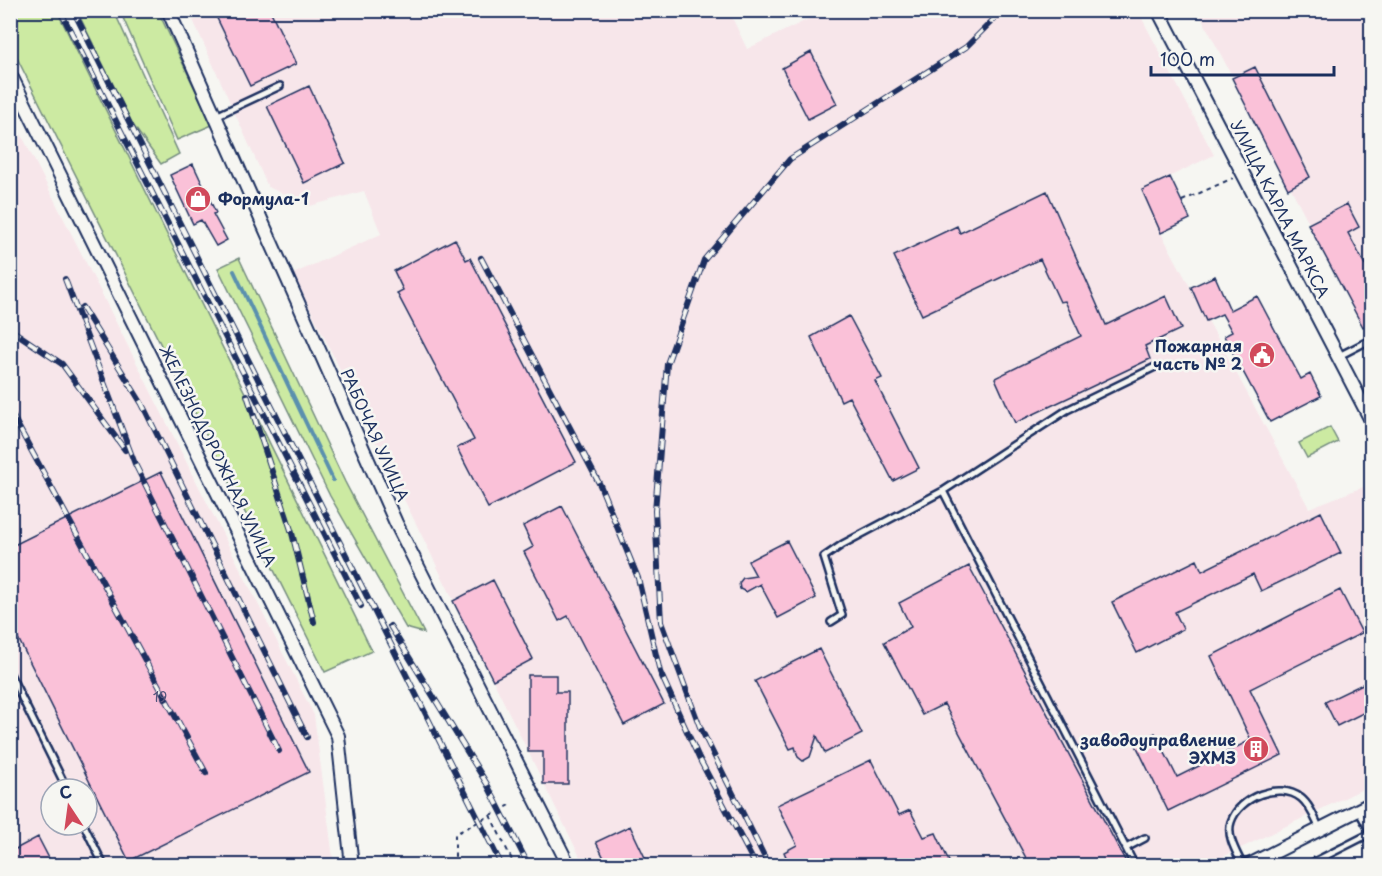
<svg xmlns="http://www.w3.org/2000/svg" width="1382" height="876" font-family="'Playpen Sans',sans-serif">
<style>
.built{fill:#f7e6ea;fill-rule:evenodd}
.green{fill:#cceaa2;stroke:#748c80;stroke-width:1.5}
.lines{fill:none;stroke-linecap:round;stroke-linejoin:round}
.stream{stroke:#5a90ae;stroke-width:4}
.building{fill:#fac1d8;stroke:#1b2f5e;stroke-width:1.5}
.service-casing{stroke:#1b2f5e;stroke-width:10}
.tertiary-casing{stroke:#1b2f5e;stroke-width:16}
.path{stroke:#1b2f5e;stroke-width:2;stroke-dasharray:4.5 4.5;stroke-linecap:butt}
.service{stroke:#f6f6f2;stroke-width:5}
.tertiary{stroke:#f6f6f2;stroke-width:12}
.rail-casing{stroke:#1b2f5e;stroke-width:6}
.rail{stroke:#f6f6f2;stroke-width:4;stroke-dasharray:11;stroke-linecap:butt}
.labels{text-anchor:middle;stroke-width:5;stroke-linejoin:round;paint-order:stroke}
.number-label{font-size:14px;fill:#53547c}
.poi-label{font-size:16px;font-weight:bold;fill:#1b2f5e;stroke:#f6f6f2;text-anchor:end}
.street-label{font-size:16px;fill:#1b2f5e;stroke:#f6f6f2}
</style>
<rect width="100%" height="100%" fill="#f6f6f2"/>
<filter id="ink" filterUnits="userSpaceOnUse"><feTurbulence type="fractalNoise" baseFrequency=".0167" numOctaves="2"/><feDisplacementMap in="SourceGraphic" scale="12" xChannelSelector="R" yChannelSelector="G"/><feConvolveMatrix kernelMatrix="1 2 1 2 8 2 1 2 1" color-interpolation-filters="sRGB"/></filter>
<g filter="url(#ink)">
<path class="built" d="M189,11H729L747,49L825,11H1138L1214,155L1142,190L1161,233L1309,508L1371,484V785L1206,865H584L293,274L381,234L364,191L310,206L268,187Z
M1198,11H1371V341L1363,326Z
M10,112L314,715L334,865H11ZM51,789H87V825H51Z"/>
<path class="green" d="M11,10L57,11L372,651L325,672L11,46Z
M77,11H114L179,154L161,164L133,125Z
M120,11H158L212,125L177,140Z
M239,258L345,482L424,633L406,628L330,496L218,268Z
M1330,427L1338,442L1307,458L1299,443Z"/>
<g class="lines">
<path class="stream" d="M234,271L333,480"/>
</g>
<path class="building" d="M213,10H270L296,64L250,86Z
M811,52L837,104L808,119L782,68Z
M1255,67L1310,177L1288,189L1232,78Z
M309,86L345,163L304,183L267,106Z
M193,164L216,213L213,214L227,240L216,246L201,220L193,224L170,175Z
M1170,177L1190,219L1161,233L1142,190Z
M1047,191L1106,325L1166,296L1181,329L1145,346L1150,359L1015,423L995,378L1081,336L1065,301L1060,302L1040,259L922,315L894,256L957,226L960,233Z
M1347,204L1359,227L1348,233L1371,276V322L1363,327L1308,224Z
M455,239L466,260L470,258L576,462L488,508L457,448L474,440L397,293L403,290L394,271Z
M1215,276L1230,310L1257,296L1301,379L1310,374L1321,396L1270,422L1224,336L1232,332L1222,314L1206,321L1191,287Z
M849,316L882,378L875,381L919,468L893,481L849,397L841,401L811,337Z
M161,472L309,772L129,861L10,622V547Z
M562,506L664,704L624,725L568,616L559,621L524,552L533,547L523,526Z
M1321,512L1341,553L1261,591L1253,574L1175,612L1183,629L1137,653L1112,602L1197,560L1202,571Z
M787,541L816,598L778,618L760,584L746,592L740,589L739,583L743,578L756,576L748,561Z
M969,566L982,590L1128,866H1011L1026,858L944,704L922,715L884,642L911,627L899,603Z
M493,580L533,659L493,680L453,601Z
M1340,590L1362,633L1250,689L1282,755L1168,811L1135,743L1155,733L1177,777L1251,740L1211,656Z
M819,649L862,734L825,753L817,736L810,757L803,761L798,757L795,747L790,749L755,681Z
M528,675H556V692H568V784H543V752H528Z
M1371,680V709L1337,726L1325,702Z
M871,760L899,815L910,810L924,837L936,833L951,866H790L784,852L797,845L777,805Z
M630,826L649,866H608L596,842Z
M38,837L53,866H10V852Z"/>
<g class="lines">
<g class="service-casing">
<path id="service" d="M216,116L280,86
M1339,356L1372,339
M831,622L842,615L824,557L843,544L943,491
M10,674L67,789
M1358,810L1372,835
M84,825L104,866
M1126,848L1145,838
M1135,866L943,491L1067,410L1155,367
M1243,866C1237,853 1226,836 1231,822C1239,797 1279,781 1301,798C1310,805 1315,819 1320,829
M1306,866L1371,833"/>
</g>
<g class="tertiary-casing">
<path id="tertiary" d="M168,10L396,523L569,866
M1158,10L1372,422
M10,74L338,736L352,866
M1247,866L1372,803"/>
</g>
<path class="path" d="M1182,201L1233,178
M490,815L515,866
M455,866V834L514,803"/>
<use href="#service" class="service"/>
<use href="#tertiary" class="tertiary"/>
<g class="rail-casing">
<path id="rail" d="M60,10L361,606
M73,10L502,866
M481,258L600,485L638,578L660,672L699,758L756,866
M65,279L135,464L279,751
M82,307L142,404L307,737
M10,329L62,364L125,450
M247,395L292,533L314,622
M10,411L206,773
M390,626L487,784L529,866
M769,866L700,727L661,622L655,511L667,364L704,260L790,159L966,47L1003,10"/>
</g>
<use href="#rail" class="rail"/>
</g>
</g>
<defs>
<g id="shop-disc" transform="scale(1.35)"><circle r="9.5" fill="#d1495b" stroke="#f6f6f2"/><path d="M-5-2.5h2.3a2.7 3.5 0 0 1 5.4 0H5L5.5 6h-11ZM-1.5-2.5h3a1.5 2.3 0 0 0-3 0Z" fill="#fff"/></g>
<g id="civic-disc" transform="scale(1.35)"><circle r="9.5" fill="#d1495b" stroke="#f6f6f2"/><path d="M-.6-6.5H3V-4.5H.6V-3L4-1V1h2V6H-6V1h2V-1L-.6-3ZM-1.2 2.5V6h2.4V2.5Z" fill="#fff"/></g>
<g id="building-disc" transform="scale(1.35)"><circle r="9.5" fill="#d1495b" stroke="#f6f6f2"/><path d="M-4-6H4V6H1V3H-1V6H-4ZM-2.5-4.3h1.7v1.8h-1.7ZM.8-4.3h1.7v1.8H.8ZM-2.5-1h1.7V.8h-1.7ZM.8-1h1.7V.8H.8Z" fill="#fff"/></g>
</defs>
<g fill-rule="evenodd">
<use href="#shop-disc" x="198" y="199"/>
<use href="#civic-disc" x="1262" y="355"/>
<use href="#building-disc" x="1256" y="749"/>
</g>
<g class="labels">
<g class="number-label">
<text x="160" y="702">19</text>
</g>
<g class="poi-label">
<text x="218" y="205" text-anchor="start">Формула-1</text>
<text x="1242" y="352">Пожарная<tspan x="1242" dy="18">часть № 2</tspan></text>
<text x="1236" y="746">заводоуправление<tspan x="1236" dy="18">ЭХМЗ</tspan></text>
</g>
<g class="street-label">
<text transform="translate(1280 209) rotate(63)" y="6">УЛИЦА КАРЛА МАРКСА</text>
<text transform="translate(375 435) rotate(66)" y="6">РАБОЧАЯ УЛИЦА</text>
<text transform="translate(218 456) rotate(64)" y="6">ЖЕЛЕЗНОДОРОЖНАЯ УЛИЦА</text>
</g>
</g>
<rect width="1382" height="876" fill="none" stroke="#f6f6f2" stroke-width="36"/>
<rect x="18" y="18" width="1346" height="840" fill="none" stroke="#1b2f5e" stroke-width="2" filter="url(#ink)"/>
<g transform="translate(69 807) rotate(347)"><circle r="28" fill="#f6f6f2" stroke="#9ea6b7" stroke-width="1.5"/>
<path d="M0-4.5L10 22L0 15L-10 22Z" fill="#d1495b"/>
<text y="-9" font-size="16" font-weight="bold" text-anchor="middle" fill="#1b2f5e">С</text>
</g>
<path d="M1151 66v9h183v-9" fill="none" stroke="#1b2f5e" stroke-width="3"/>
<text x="1160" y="66" font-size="18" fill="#1b2f5e" stroke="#f6f6f2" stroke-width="4.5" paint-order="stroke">100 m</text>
</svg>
